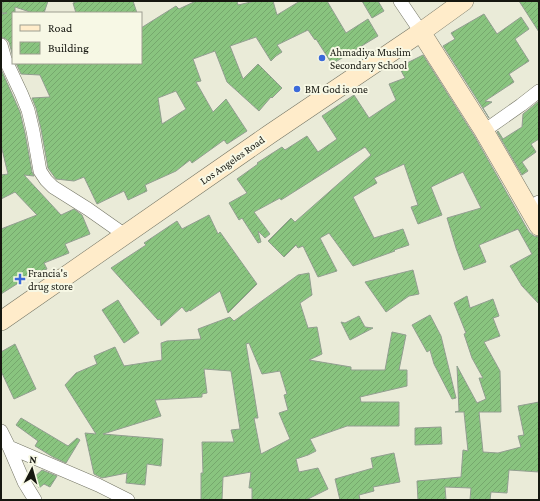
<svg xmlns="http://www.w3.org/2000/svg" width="540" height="501" font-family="'Crimson Pro',serif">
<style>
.building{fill:url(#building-hatch);stroke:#929e90;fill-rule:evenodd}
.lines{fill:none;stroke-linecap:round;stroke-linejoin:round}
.street-casing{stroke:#747565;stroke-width:14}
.secondary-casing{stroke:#747565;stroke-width:20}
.street{stroke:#fff;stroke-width:13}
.secondary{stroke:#ffecca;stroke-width:19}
.poi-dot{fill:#3b6ada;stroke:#f7f8e5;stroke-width:1.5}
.labels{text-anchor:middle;stroke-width:4;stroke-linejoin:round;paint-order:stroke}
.poi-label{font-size:11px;fill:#161710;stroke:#f7f8e5;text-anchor:start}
.street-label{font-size:11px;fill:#161710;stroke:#f7f8e5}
</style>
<defs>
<pattern id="building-hatch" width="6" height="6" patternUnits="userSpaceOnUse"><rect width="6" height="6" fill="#89c47f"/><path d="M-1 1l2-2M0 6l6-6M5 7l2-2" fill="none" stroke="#76a86d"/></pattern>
</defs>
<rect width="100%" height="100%" fill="#eaebd8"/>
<path class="building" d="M2,1H48L44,13H33L15,7V13H13V57L9,42L6,39L1,37V14L7,13H2Z
M80,1H133L137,13H76L73,3Z
M196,1H237L238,5L255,1H273L277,15L300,1H327L346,33L368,19L378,36L332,64L316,39L315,40L308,30L277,45L282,52L276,56L271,61L256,37L230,46L243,79L258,64L282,88L272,98L271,97L259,111L227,82L215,51L193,59L201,81L196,82L213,112L226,99L247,131L227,144L224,140L192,163L190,160L176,171L145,185L147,191L128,200L124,191L97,204L84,177L74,181L56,179L48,168L41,129L36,108L32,98L50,97L40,75L21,74L16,63H141V28L176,6L179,9ZM176,91L186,109L162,124L158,98Z
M362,1H378L384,11L372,18Z
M519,1H539V32Z
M484,14L497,34L521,17L529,29L515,39L529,61L509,74L514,82L485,101L492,102L483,108L489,118L443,46L455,39L451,33Z
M423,55L475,137L529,232L534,236L539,237V304L522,286L510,266L532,254L518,229L479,245L486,262L464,270L456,248L447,218L481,208L463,172L431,187L442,215L418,224L411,207L418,205L404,164L374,178L377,183L353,197L374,238L403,229L409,245L394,250L395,251L353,266L329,233L320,238L337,271L318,277L303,246L298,248L296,245L284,257L268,241L291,218L295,222L371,155L365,147L281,200L280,198L254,212L270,234L265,238L258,231L261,242L258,243L242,218L239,220L229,203L247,193L237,179L258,164L257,163L282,147L285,150L307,136L318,152L337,139L322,116L354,95L369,118L396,100L389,84L405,78L399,67Z
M1,69L20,112L25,133L32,172L34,176L24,175L61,215L74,209L82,215L90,234L65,244L69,253L44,263L47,269L31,275L1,294V229L37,215L15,192L1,199V175L8,174L1,145Z
M539,101V139L531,144L536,152L522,162L528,171L522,175L497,132L498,131L503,139L522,127L523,114Z
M209,215L218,234L220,232L257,284L228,313L220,291L190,311V310L186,312L182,307L161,326L160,319L158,320L111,268L146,245L144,243L177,221L182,229Z
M413,270L419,294L409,296L386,312L365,282Z
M309,273L312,295L300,303L308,328L317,327L322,354L309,360L351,367V370H385L392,332L406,335L399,370H407V386L360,397L361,402H399V426H347L310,439L316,451L308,455L296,459L299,472L318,468L328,489L306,500H252V488H249L251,472L223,477L222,500H201V473H203L202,442H234L231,430L240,429L231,371L204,369L207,393L202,394V397L155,400L161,416L103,434L163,439L161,466L147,464L145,485L126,483L127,473L102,478L94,474L85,433L96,434L65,385L76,373L97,364L94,356L115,347L124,366L162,360L161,343L167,341L201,339L198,329L230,317L234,321L298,275ZM249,343L262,374L280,371L287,394L284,395L288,410L279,413L290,439L261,454L254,418H258L246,344Z
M467,296L470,308L493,299L499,316L493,318L500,336L484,342L500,371L501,412H479L483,452L498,453L521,447L518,436L524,435L518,406L539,402V472L509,470L507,493L491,492L490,500H470L471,488L445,487L446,500H418L417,481L461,477L463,450L468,451L464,412H455L459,411L457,366L477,403L486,399L479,378H483L472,358L464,334L466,333L454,303Z
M118,300L139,333L124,343L102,310Z
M430,315L441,336L456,398L452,399L434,364L430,350L427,352L412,325Z
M359,316L365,327L373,328L350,340L341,322L345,323Z
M15,344L36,389L14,399L1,371V352Z
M21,418L68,446L77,438L80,440L66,463L53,457L35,446L38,441L16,425Z
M441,427L442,444L415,445V428Z
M394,453L400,482L373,487L374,491L359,495L360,500H340L335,479L373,468L371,458Z
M42,470L57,476L50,487L44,484L39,488L32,479Z"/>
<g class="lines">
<g class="street-casing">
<path id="street" d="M400,1L421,32
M1,45L5,59L21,93L28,110L33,131L40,171L46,180L53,187L88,209L125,235
M484,131L521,105L539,91
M528,208L539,202
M1,431L9,447L98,485L128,500
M9,447L24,482L35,500"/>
</g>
<g class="secondary-casing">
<path id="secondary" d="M421,32L484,131L539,226
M1,321L270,134L421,32L464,1"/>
</g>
<use href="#street" class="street"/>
<use href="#secondary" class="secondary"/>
</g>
<g class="poi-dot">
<circle cx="322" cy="58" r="4"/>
<circle cx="297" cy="89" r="4"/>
<path d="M18 273h4v4h4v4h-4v4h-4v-4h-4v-4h4z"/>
</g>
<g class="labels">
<g class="poi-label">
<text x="330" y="56">Ahmadiya Muslim<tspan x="330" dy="13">Secondary School</tspan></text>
<text x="305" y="93">BM God is one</text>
<text x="28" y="277">Francia's<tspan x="28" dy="13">drug store</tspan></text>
</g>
<g class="street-label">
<text transform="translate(232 160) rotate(-35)" y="4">Los Angeles Road</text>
</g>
</g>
<rect width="540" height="501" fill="none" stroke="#161710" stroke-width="4"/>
<rect x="12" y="12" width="130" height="52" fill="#f7f8e5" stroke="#9d9e90"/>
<rect x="20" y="25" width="20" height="6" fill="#ffecca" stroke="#9d9e90"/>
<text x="48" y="32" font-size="12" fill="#161710">Road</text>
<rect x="20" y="42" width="20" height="12" fill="url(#building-hatch)" stroke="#9d9e90"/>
<text x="48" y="52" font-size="12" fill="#161710">Building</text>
<g transform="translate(32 469) rotate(6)" stroke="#f7f8e5" stroke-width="3" paint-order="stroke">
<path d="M0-3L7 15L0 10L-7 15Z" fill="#161710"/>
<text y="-6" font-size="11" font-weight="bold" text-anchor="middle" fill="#161710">N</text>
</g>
</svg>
